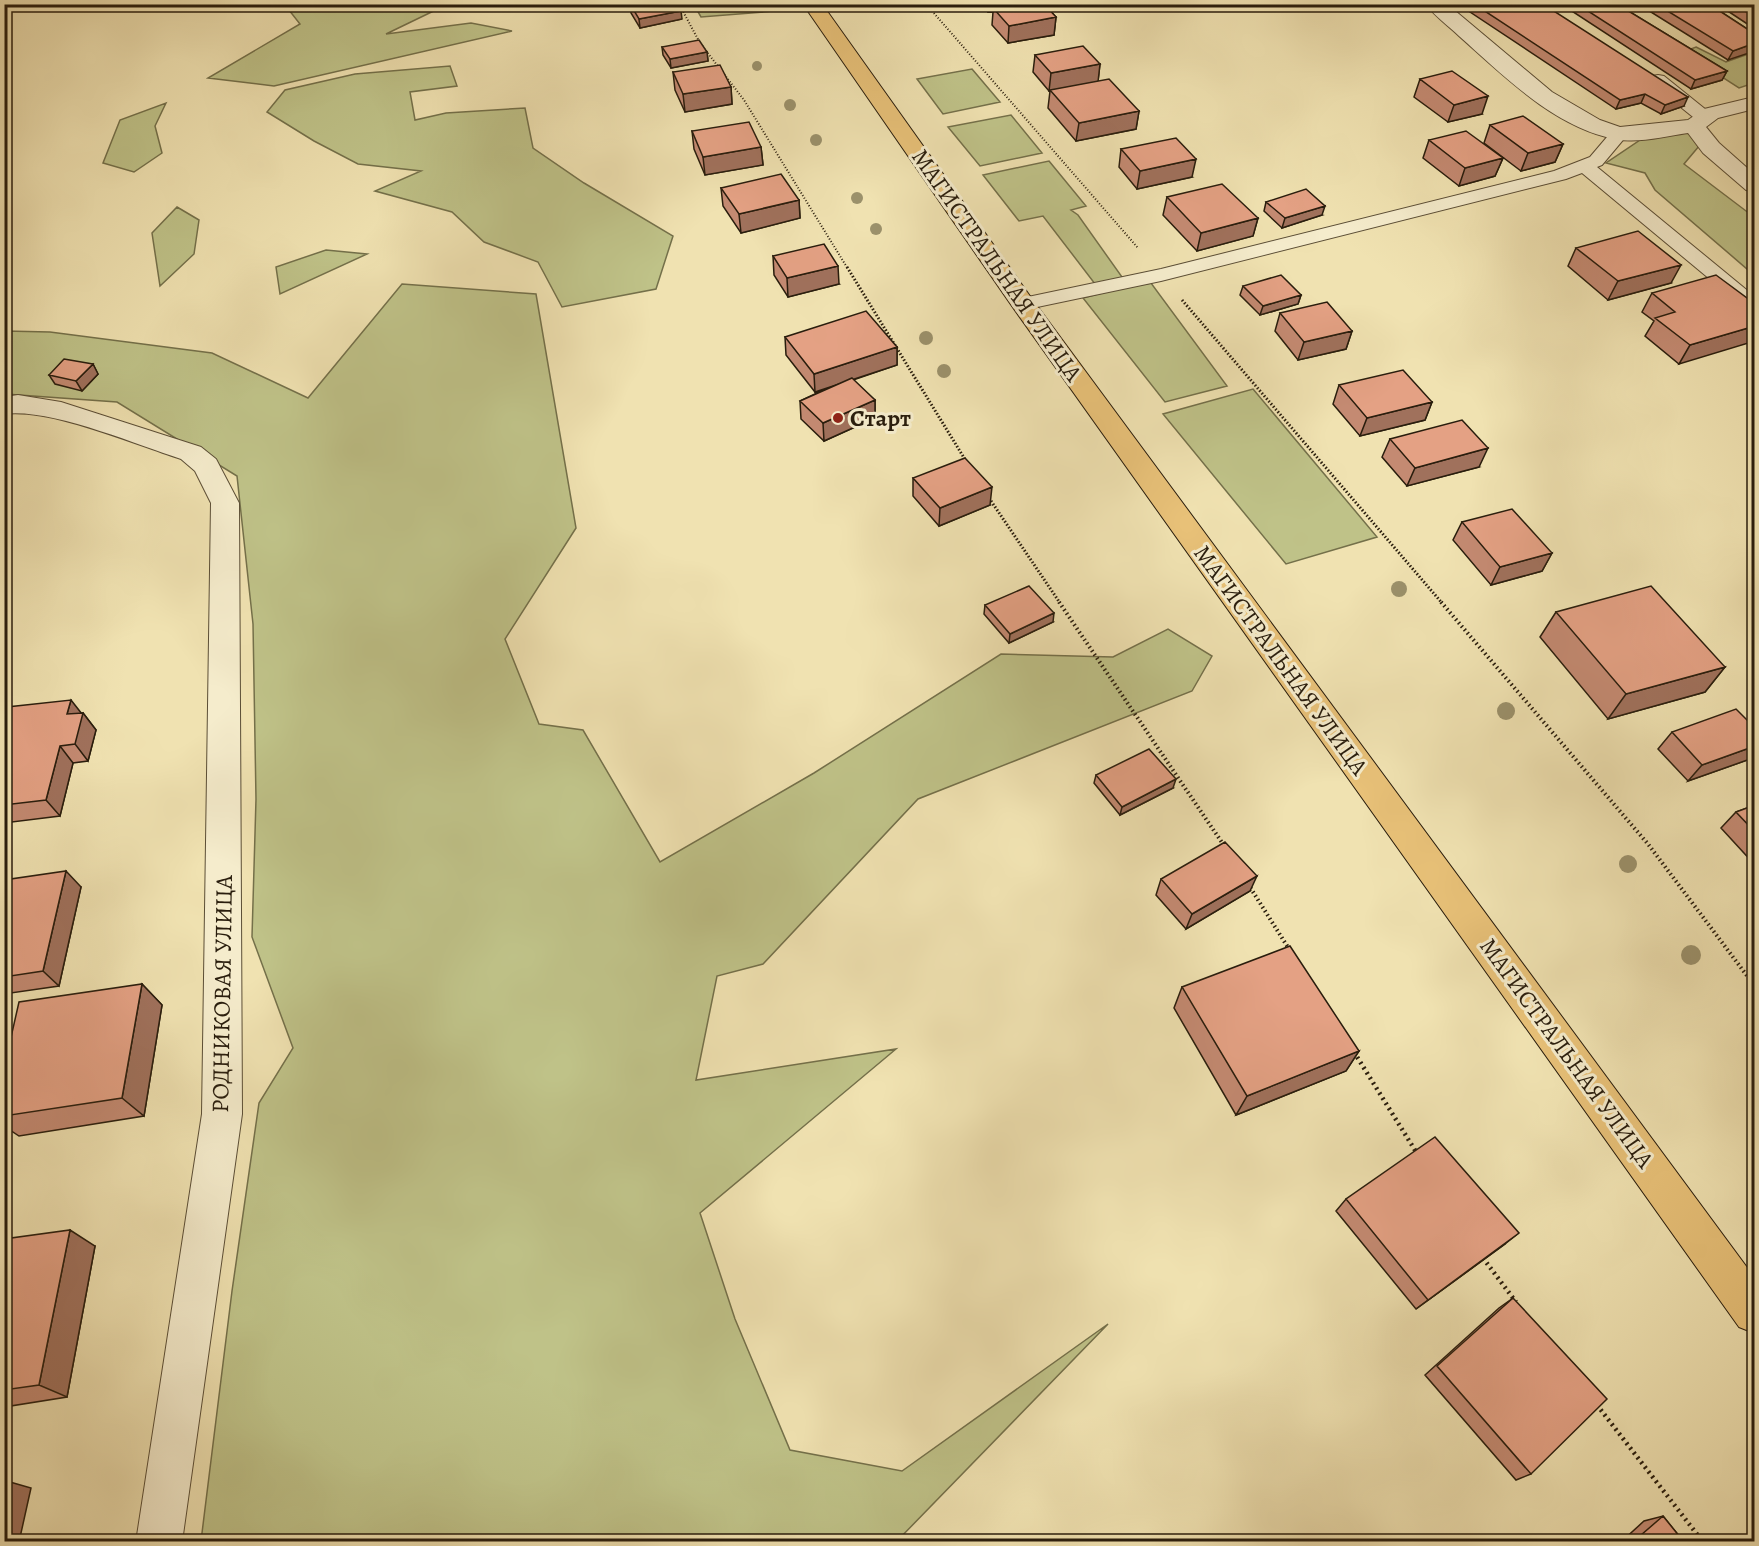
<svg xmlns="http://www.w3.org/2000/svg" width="1759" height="1546" font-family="Alegreya,serif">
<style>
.green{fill:#bfc288;stroke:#74704a;stroke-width:1.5}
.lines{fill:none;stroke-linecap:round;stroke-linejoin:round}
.lane-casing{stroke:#5b4e36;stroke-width:2}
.street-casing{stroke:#5b4e36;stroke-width:2}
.primary-casing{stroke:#291d0d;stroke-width:2}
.path-far3{stroke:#291d0d;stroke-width:2;stroke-dasharray:1 2;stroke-linecap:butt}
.path-far2{stroke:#291d0d;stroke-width:3;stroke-dasharray:1.5 2;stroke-linecap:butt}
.path-far1{stroke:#291d0d;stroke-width:4;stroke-dasharray:1.5 3;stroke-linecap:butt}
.path{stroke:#291d0d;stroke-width:4.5;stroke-dasharray:2 4;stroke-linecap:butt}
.lane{fill:#f5eccc;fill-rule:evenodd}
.street{fill:#f5eccc;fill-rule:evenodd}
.primary{fill:#e8c178;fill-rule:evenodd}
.tree{fill:#9b916b}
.wall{fill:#c48a72;stroke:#291d0d;stroke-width:1.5}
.shaded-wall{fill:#a0715c;stroke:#291d0d;stroke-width:1.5}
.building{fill:#e4a184;stroke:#291d0d;stroke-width:1.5}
.poi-dot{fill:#8f2418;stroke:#f5eccc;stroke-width:2}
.labels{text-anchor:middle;stroke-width:6;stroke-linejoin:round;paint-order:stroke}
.street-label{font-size:24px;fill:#291d0d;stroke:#f5eccc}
.poi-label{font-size:24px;font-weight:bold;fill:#291d0d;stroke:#f5eccc;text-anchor:start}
</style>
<rect width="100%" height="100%" fill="#f0e2b1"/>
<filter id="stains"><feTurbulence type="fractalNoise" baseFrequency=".00333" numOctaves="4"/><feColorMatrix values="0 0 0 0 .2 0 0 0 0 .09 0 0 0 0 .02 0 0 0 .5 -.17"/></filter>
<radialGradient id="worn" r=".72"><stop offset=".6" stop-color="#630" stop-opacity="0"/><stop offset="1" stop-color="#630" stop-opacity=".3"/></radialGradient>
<path class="green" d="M285,5H446L386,34L471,23L512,31L274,86L208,78L300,24Z
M694,5H769L775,11L701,17Z
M1696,47L1726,62L1754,52V83L1739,88L1683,52Z
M450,66L457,86L410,92L415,120L446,113L525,108L533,148L584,183L673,236L656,289L562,307L538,262L484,242L452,212L375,191L421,171L358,164L314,141L267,112L285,90L355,74Z
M972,69L1000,102L943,114L917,79Z
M166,103L155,126L162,153L134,172L103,163L120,120Z
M1011,115L1042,153L980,166L948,127Z
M1685,127L1705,139L1684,164L1754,217V275L1655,190L1645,173L1606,163L1658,128Z
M1049,161L1086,206L1071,210L1078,215L1129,287L1151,283L1227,386L1165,402L1083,298L1102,293L1043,216L1019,221L983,175Z
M177,207L199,220L194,254L160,286L152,233Z
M326,250L367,254L280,294L276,267Z
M402,284L536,294L576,528L505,639L539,724L583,730L660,862L814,773L1001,654L1113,657L1168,629L1212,656L1192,691L918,799L763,964L717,976L696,1080L896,1049L700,1213L735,1319L790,1450L902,1471L1108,1324L897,1541H201L232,1291L259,1103L293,1048L252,937L256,799L253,624L237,476L117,402L5,394V331L50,332L212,353L308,398Z
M1253,389L1377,537L1286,564L1163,414Z"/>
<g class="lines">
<g class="lane-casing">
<path id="lane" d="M1658,75L1664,76L1710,113L1713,117L1710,121H1698L1652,84L1650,80L1652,76Z
M1619,129L1625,130L1628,134L1602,165L1597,167L1754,296V312L1747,310L1582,173L1566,179L1161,281L1023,310L1016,308L1013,304L1016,300L1023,298L1161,269L1554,171L1590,157L1613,130Z"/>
</g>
<g class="street-casing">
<path id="street" d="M1426,4H1447L1552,92L1600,120L1620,127L1688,120L1704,109L1754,97V109L1718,118L1706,127L1719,143L1754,174V192L1746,190L1703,153L1688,133C1665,136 1638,144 1615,139C1554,127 1504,76 1459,36C1449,26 1434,16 1426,4Z
M18,395L61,402L201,447L216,459L239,503L242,1114L182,1542H136L202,1114L211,503L195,471L181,459C134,444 51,408 4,414V397Z"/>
</g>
<g class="primary-casing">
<path id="primary" d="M803,4H822L1032,299L1754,1277V1333L1739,1327L1014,309Z"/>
</g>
<path class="path-far3" d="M679,4L700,43L744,100L848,269
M926,4L1138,248"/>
<path class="path-far2" d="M847,267L966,461
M1182,300L1442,603
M989,498L1060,603"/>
<path class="path-far1" d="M1059,602L1225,847
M1441,602L1648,844L1754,985
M1248,884L1289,949"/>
<path class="path" d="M1354,1052L1418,1155
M1483,1258L1516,1302
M1597,1405L1703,1542"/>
<use href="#lane" class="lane"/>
<use href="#street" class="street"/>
<use href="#primary" class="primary"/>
</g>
<g class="tree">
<circle cx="757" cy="66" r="5"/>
<circle cx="790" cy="105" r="6"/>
<circle cx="816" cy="140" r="6"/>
<circle cx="857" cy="198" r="6"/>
<circle cx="876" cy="229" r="6"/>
<circle cx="926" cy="338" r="7"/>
<circle cx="944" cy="371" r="7"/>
<circle cx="1399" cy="589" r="8"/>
<circle cx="1506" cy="711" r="9"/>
<circle cx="1628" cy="864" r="9"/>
<circle cx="1691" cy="955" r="10"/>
</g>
<path class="wall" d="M629,4L682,19L640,28L631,13Z
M982,4H1044L1056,17L1054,35L1008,43L992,25L993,12H988Z
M1458,4H1543L1684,106L1661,114L1641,103L1616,109Z
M1561,4H1617L1727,71L1722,80L1691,89Z
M1638,4H1709L1755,34L1728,60Z
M1717,4H1755V29Z
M662,47L707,52L708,61L671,68L663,55Z
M1035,55L1100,64L1098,81L1139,111L1136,129L1076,141L1048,108L1050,91H1049L1033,72Z
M673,72L731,87L732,104L685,112L675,90Z
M1420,79L1482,114L1448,122L1414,97Z
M1490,125L1563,144L1555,162L1521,171L1484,143Z
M692,131L761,147L763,165L705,175L694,149Z
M1429,140L1503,158L1495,176L1459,186L1423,158Z
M1121,149L1192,177L1137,189L1119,167Z
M721,188L799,200L800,218L741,233L723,206Z
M1167,197L1258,218L1253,236L1197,251L1163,215Z
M1266,202L1322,215L1282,228L1264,211Z
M1576,248L1671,283L1608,300L1568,266Z
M773,256L839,284L788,297L774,275Z
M1243,286L1301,295L1298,304L1260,315L1240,295Z
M1652,293L1755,304L1679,364L1645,336L1654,321L1642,312Z
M1280,313L1352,331L1346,349L1298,360L1275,331Z
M785,337L897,347V365L853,380L875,400V418L824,441L801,419L800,401L830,387L815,392L786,355Z
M93,364L98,374L82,391L55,384L49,375Z
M1339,385L1432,402L1425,420L1360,436L1333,404Z
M1390,439L1479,467L1407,486L1382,457Z
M913,478L990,505L939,526L913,496Z
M1462,522L1552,553L1542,571L1491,585L1453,540Z
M985,605L1053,622L1009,643L984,614Z
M1556,612L1725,667L1705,692L1608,719L1540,637Z
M83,713L96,730L88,761L73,763L60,816L4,823V718Z
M1672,732L1753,758L1688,781L1658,749Z
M1096,775L1173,788L1120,815L1094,783Z
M1755,805V865L1721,828L1736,812Z
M1161,879L1250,891L1186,929L1156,895Z
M4,880L81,887L59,986L4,994Z
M142,984L162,1005L144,1116L19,1136L4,1126V1068Z
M1182,987L1359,1051L1346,1071L1236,1115L1174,1008Z
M1346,1199L1505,1244L1416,1309L1336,1211Z
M4,1239L95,1246L67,1397L4,1407Z
M1513,1298L1531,1474L1516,1480L1425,1375L1499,1308Z
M1663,1516L1684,1542H1621L1644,1521Z"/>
<path class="shaded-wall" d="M989,4H1022L993,8V12H988Z
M681,11L682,19L640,28L639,19Z
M1056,17L1054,35L1008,43L1009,26Z
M1755,43V51L1728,60L1733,51Z
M707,52L708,61L671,68L670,59Z
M1100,64L1098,82L1049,91L1051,73Z
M1727,71L1722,80L1691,89L1695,80Z
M731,87L732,104L685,112L683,94Z
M1645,94L1641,103L1616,109L1620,100Z
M1488,96L1482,114L1448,122L1454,105Z
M1688,97L1684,106L1661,114L1665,105Z
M1139,111L1136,129L1076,141L1079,123Z
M1563,144L1555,162L1521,171L1528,153Z
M761,147L763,165L705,175L703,157Z
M1503,158L1495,176L1459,186L1465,168Z
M1196,159L1192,177L1137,189L1140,171Z
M799,200L800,218L741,233L739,214Z
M1325,206L1322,215L1282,228L1285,218Z
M1258,218L1253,236L1197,251L1201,233Z
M1681,265L1671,283L1608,300L1618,281Z
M838,266L839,284L788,297L787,278Z
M1301,295L1298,304L1260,315L1263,306Z
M1755,326V341L1679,364L1690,345Z
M1352,331L1346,349L1298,360L1304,342Z
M897,347V365L815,392L814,374Z
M93,364L98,374L82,391L76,381Z
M875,400V418L824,441L823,423Z
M1432,402L1425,420L1360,436L1367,418Z
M1488,448L1479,467L1407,486L1415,468Z
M992,487L990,505L939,526L940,508Z
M1552,553L1542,571L1491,585L1500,567Z
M1054,613L1053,622L1009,643L1010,634Z
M1725,667L1705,692L1608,719L1626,694Z
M71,700L82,714L83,713L96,730L88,761L75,744L67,714Z
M60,746L73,763L60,816L46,800Z
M1755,746V755L1753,758L1688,781L1702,765Z
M1176,779L1173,788L1120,815L1122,807Z
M66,871L81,887L59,986L43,971Z
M1257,876L1250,891L1186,929L1192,914Z
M142,984L162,1005L144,1116L122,1098Z
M1359,1051L1346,1071L1236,1115L1247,1096Z
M70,1230L95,1246L67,1397L39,1385Z
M1519,1233L1505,1244L1416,1309L1428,1300Z
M10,1482L31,1488L19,1542H4V1508Z"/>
<path class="building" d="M630,4H677L681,11L639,19Z
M1012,4H1044L1056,17L1009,26L993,8Z
M1474,4H1543L1688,97L1665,105L1645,94L1620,100Z
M1577,4H1617L1727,71L1695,80Z
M1656,4H1709L1755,34V43L1733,51Z
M1735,4H1755V18Z
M699,40L707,52L670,59L662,47Z
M1083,46L1100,64L1051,73L1035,55Z
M720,65L731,87L683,94L673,72Z
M1452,71L1488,96L1454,105L1420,79Z
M1109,79L1139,111L1079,123L1050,90Z
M1523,116L1563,144L1528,153L1490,125Z
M749,122L761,147L703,157L692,131Z
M1466,131L1503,158L1465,168L1429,140Z
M1176,138L1196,159L1140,171L1121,149Z
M781,174L799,200L739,214L721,188Z
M1222,184L1258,218L1201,233L1167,197Z
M1306,189L1325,206L1285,218L1266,202Z
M1638,231L1681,265L1618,281L1576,248Z
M824,244L838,266L787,278L773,256Z
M1281,275L1301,295L1263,306L1243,286Z
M1716,275L1755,304V326L1690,345L1655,318L1675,312L1652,293Z
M1327,302L1352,331L1304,342L1280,313Z
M866,311L897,347L814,374L785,337Z
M64,359L93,364L76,381L49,375Z
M1403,370L1432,402L1367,418L1339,385Z
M852,378L875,400L823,423L800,401Z
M1462,420L1488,448L1415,468L1390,439Z
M965,458L992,487L940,508L913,478Z
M1512,509L1552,553L1500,567L1462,522Z
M1029,586L1054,613L1010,634L985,605Z
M1651,586L1725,667L1626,694L1556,612Z
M71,700L67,714L83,713L75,744L60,746L46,800L4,805V718L7,707Z
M1736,709L1755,728V746L1702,765L1672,732Z
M1149,749L1176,779L1122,807L1096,775Z
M1755,805V832L1736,812Z
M1225,842L1257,876L1192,914L1161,879Z
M66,871L43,971L4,977V880Z
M1290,946L1359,1051L1247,1096L1182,987Z
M142,984L122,1098L4,1116V1068L19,1002Z
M1435,1137L1519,1233L1428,1300L1346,1199Z
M70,1230L39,1385L4,1390V1239Z
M1513,1298L1607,1399L1531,1474L1437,1366Z
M10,1482L4,1508V1483Z
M1663,1516L1684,1542H1633Z"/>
<circle class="poi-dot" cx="838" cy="418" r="6"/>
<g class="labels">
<g class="street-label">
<text transform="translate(997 265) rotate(55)" y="8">МАГИСТРАЛЬНАЯ УЛИЦА</text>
<text transform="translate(1281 660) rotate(54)" y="8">МАГИСТРАЛЬНАЯ УЛИЦА</text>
<text transform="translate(222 994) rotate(-89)" y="8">РОДНИКОВАЯ УЛИЦА</text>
<text transform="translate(1567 1053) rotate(54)" y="8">МАГИСТРАЛЬНАЯ УЛИЦА</text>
</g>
<g class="poi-label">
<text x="850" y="426">Старт</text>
</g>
</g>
<rect width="1759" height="1546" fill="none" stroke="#f0e2b1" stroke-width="24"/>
<rect x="6" y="6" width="1747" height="1534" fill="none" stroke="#291d0d" stroke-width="3"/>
<rect x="12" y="12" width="1735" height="1522" fill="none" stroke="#291d0d" stroke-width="1.5"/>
<rect width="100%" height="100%" filter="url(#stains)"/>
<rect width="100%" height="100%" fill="url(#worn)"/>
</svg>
